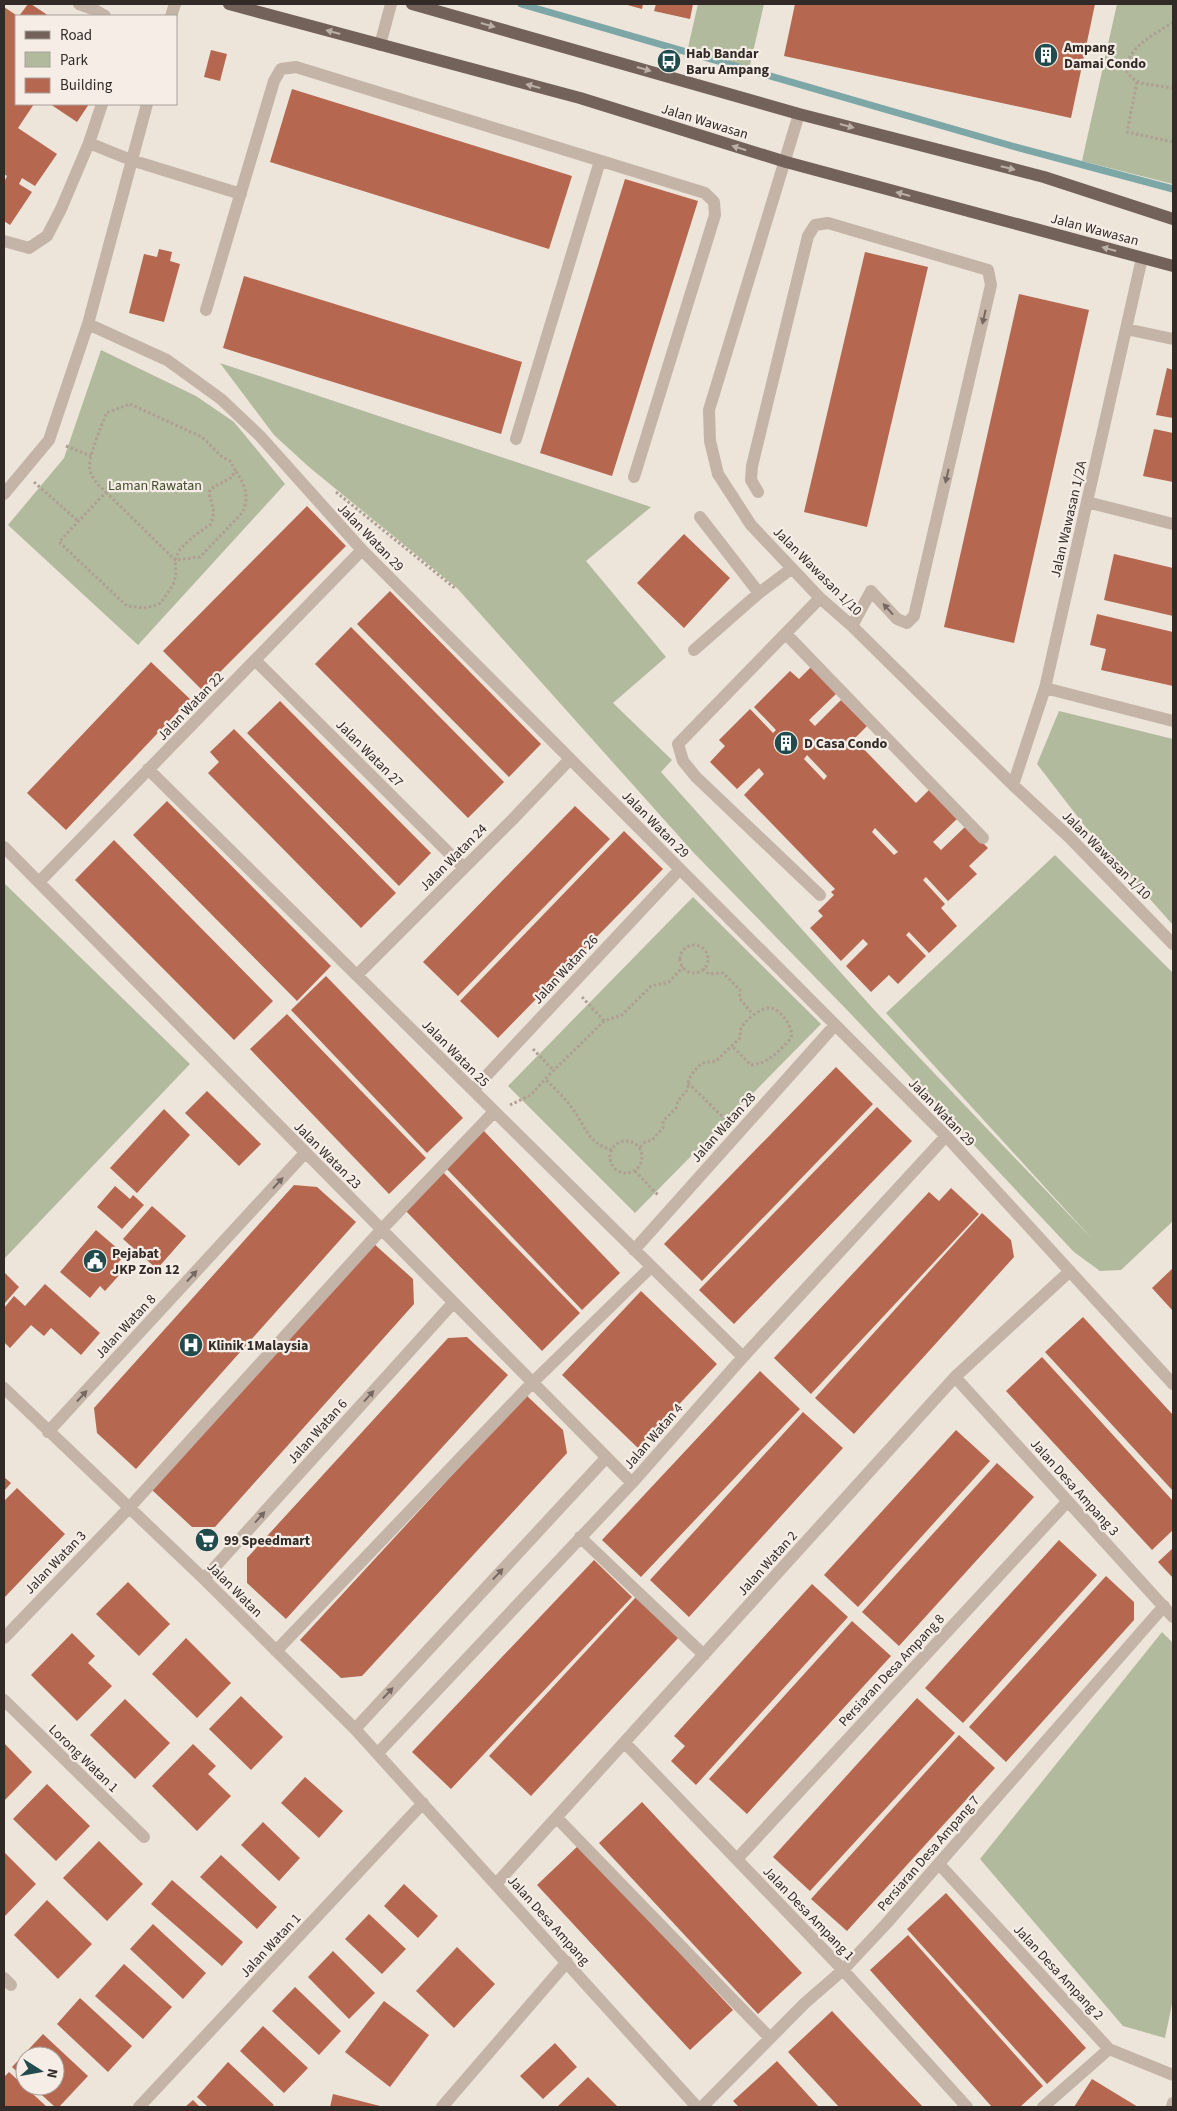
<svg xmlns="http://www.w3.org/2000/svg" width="1177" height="2111" font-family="'Source Sans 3',sans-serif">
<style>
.green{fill:#b1ba9c}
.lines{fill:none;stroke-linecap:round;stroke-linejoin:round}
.stream{stroke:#7da6a7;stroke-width:7}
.building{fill:#b66750;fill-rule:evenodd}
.path{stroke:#af9e92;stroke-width:3;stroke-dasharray:2.5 2.5;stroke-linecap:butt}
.minor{stroke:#c4b4a8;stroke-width:12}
.major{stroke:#72625a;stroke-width:12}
.oneway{fill:#bbafa7}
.oneway2{fill:#746861}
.labels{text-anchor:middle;stroke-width:4.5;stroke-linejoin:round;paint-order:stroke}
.poi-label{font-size:14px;font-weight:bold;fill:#322a27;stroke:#f6eee6;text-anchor:start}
.street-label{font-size:14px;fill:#322a27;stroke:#f6eee6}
.park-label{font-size:14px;fill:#424d2e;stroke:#f6eee6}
</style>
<rect width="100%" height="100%" fill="#ede4da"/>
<path class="green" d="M698,4H764L748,74L687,52Z
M1117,4H1173V184L1082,161Z
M101,350L196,396L234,422L285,484L138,645L8,525L64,458Z
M220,363L651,507L586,561L666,657L613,703L672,760L661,772L877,1013L1094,1241L886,1013L1055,855L1173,973V1221L1121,1270L1100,1271L1074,1252L849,1012L693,852L457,588L309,467L274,435Z
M1059,711L1173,739V925L1084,825L1037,764Z
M4,883L190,1064L4,1259Z
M693,897L821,1024L635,1213L508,1086Z
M1162,1632L1173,1643V1999L1165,2038L1123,2026L980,1859Z"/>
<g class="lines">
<path class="stream" d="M521,4L1012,146L1173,189"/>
</g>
<path class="building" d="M28,4H31L49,16H19Z
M624,4H643L642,9Z
M656,4H693L690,19L654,11Z
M795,4H1095L1071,118L784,56Z
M4,7L16,15V104H34L18,128L57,154L35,186L22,178L19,184L32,192L10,225L4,221V182L7,176L4,174Z
M211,50L227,54L220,81L204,77Z
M292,89L572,176L549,249L270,162Z
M50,104H89L77,122Z
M625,179L698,201L612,476L540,453Z
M159,249L172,252L170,261L180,264L164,322L129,313L144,254L157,257Z
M865,252L928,267L867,527L804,512Z
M244,276L522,362L501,434L223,348Z
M1019,294L1089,310L1014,643L944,627Z
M1167,368L1173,370V418L1156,415Z
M1154,429L1173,433V482L1143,476Z
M307,506L346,546L202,690L163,651Z
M684,534L730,578L684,628L637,583Z
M1114,554L1173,568V616L1104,600Z
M390,591L541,744L509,777L357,624Z
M1097,614L1173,632V686L1101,670L1106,649L1090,645Z
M351,627L504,782L468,818L315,664Z
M151,662L190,699L66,830L27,793Z
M811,667L837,693L809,720L815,726L841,700L867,726L854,739L916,803L933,786L960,816L933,842L941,850L966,826L988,848L969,866L977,874L948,901L926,877L923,880L945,904L941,908L957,926L929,953L909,932L906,935L926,956L898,984L889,975L871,992L846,966L868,944L863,939L841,961L810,928L823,916L818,911L834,895L831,892L835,889L744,795L764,774L759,768L737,789L710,762L725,746L719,740L750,709L773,733L776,730L754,707L790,671L799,679ZM807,755L827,776L824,780L804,759ZM875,828L898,852L894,855L872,832Z
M280,701L431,853L399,886L247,733Z
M234,729L396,893L361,928L208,773L219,762L210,752Z
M167,801L331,966L297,1001L133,835Z
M575,806L610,839L458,996L423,962Z
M624,831L663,869L498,1038L460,1001Z
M114,840L273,1001L234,1040L75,880Z
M326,976L463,1118L427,1153L291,1010Z
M287,1014L426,1158L389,1194L250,1049Z
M836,1067L873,1104L702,1281L664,1244Z
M207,1091L261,1144L239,1166L185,1113Z
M877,1107L912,1141L734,1324L699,1290Z
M164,1109L190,1135L137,1193L110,1168Z
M483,1130L620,1273L582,1310L445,1167Z
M442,1171L580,1313L542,1351L404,1209Z
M294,1185L317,1187L356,1222L136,1469L97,1433L94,1408Z
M115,1186L130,1199L133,1195L144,1205L122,1229L97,1207Z
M951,1188L979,1214L811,1394L774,1358L929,1192L939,1201Z
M152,1206L186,1236L157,1269L123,1239Z
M982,1213L1011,1240L1014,1257L854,1434L815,1398Z
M96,1230L125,1255L115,1266L122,1272L105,1291L100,1286L90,1298L60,1272Z
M373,1243L413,1279L414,1304L215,1527H192L152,1490Z
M1173,1268V1311L1152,1288Z
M4,1272L19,1287L4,1304Z
M45,1284L100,1333L81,1355L51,1328L44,1336L31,1325L10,1348L4,1342V1308L14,1296L25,1306Z
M641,1291L717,1364L638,1448L562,1375Z
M1083,1317L1173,1415V1491L1045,1352Z
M467,1337L508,1375L286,1619L247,1583V1558L448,1338Z
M1042,1357L1173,1501V1530L1152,1550L1006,1391Z
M760,1371L800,1409L641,1577L602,1540Z
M526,1395L563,1430L567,1453L362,1676L341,1678L300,1640Z
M803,1412L843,1448L689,1617L650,1580Z
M956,1430L990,1461L858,1607L824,1575Z
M997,1463L1034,1497L899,1646L862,1612Z
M4,1477L11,1483L4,1491Z
M17,1488L65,1534L4,1598V1501Z
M1059,1540L1097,1575L963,1723L925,1688Z
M1173,1548V1578L1158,1562Z
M594,1560L632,1597L451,1789L412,1752Z
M1106,1576L1134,1602V1620L1006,1762L969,1727Z
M128,1582L170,1624L139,1656L96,1614Z
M812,1584L848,1617L696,1785L671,1761L685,1746L674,1736Z
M636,1597L679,1637L531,1796L489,1756Z
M852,1621L891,1656L747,1814L709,1779Z
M72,1633L95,1656L88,1663L112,1686L77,1721L31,1675Z
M186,1638L231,1683L197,1718L152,1674Z
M241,1696L283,1737L251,1770L209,1729Z
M917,1698L955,1733L810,1891L773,1857Z
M125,1699L170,1743L135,1779L90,1735Z
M959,1735L995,1768L847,1931L811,1899Z
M4,1743L32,1772L4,1801Z
M193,1744L216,1766L208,1774L231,1796L197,1831L152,1786Z
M305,1777L343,1811L319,1838L281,1803Z
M47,1784L90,1826L56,1861L13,1819Z
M642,1802L802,1973L758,2014L599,1843Z
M263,1822L300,1858L279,1881L241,1845Z
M99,1841L143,1884L107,1921L63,1878Z
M579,1845L733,2010L690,2050L537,1885Z
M4,1852L36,1884L4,1917Z
M221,1855L277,1907L257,1929L200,1877Z
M172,1880L243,1942L222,1966L151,1904Z
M404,1884L438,1916L418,1938L384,1906Z
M946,1893L1086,2048L1047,2084L907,1929Z
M47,1900L92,1944L58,1979L14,1935Z
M369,1914L406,1949L382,1974L345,1939Z
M153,1924L206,1973L183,1999L130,1949Z
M908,1935L1043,2086L1020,2107H992L870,1970Z
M457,1947L495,1984L454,2028L416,1991Z
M333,1951L375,1993L349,2019L308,1977Z
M124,1964L172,2007L143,2039L95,1996Z
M295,1987L341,2031L319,2055L272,2011Z
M80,1998L132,2046L108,2072L57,2024Z
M384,2001L429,2035L390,2087L345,2052Z
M832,2011L897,2080L923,2107H839L788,2052Z
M263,2026L308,2068L284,2093L240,2051Z
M43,2034L88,2076L59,2107H55L32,2086H55V2056H25V2079L12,2067Z
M555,2043L577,2067L543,2099L520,2076Z
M777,2061L799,2085L819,2107H739L733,2101Z
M228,2062L274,2105L271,2107H208L197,2097Z
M9,2072L47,2107H4V2077Z
M588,2077L618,2107H557Z
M1092,2079L1138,2107H1074Z
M333,2094L384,2107H330Z
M193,2100L200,2107H185Z"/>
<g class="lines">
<path class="path" d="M1173,22C1155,35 1125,47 1127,72L1132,78L1140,83L1173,88
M1137,82L1127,132L1173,142
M130,404L202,437L221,456L230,461L235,470L232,477L210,489L209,493L214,512L211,524L194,536L180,549L175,560L176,575L173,585L161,603L154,606L144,608L127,606L59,542L106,492C99,486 92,479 90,470C87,458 102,426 106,413Z
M66,446L91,456
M34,482L78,521
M106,492L175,560L200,557L242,513C250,496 245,485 235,470
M336,492L456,589
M680 959a14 14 0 1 1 28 0a14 14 0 1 1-28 0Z
M703,969L709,974L723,973L740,990V999L751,1012
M582,997L604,1021
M533,1049L554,1071
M688,1083L728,1122
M510,1105L531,1095L545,1079
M610 1157a16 16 0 1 1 32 0a16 16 0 1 1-32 0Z
M640,1147L645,1142L652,1140L663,1128V1121L676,1108L678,1101L688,1089C687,1077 694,1071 702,1063L716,1061L740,1038C740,1036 740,1033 740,1031C742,1022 761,1007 770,1008C780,1008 794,1028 791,1037C789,1042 784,1045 781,1049C771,1058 765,1063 751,1065L732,1046
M612,1150C587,1143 586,1126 572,1108C565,1098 554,1088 545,1079L604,1021L622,1015L651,986L669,982L683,967
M635,1171L659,1196"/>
<path class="minor" d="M79,4L93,9L105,16
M171,16L175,4
M380,45L391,4
M799,114L709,410L710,441L718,474L751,525L820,598L852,626L1013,785L1070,838L1173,944
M89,143L131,160L241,194
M4,241L29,248L47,236L61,209L89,143L102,104
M206,310L274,81L281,69L296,67L705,193L714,202L715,215L634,477
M88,324L167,360L221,399L260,436L362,550L946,1136L1173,1384
M1126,329L1173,339
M516,439L600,161
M758,492L751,480L752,466L808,236L815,225L828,223L988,270L991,285L914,616L907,623L897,619L871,591L852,626
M4,494L49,440L88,324L147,104
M1087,502L1173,524
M700,517L759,593
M786,634L983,838
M694,650L759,593L791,569
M255,660L464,868
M1045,688L1173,721
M148,769L743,1357
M1013,785L1045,688L1142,258
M4,847L632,1483
M39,882L362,550
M820,895L696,777L683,761L678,744L820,598
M357,975L513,819L570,759
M473,1090L680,869
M634,1250L835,1025
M955,1377L1173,1617
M4,1388L204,1579L355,1729L697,2107
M48,1432L305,1153
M580,1537L704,1655
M204,1579L453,1303
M4,1638L129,1508L381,1230L494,1112
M276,1651L532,1383L651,1267
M4,1700L144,1837
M355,1729L606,1458
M625,1743L843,1970L967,2107
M378,1753L632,1483L743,1357L946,1136
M557,1818L770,2038
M737,1859L1067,1502
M939,1864L1109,2049L1173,2075
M496,1884L955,1377L1070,1271
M4,1978L11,1985
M139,2107L423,1803
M442,2107L567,1962
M702,2107L805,2003L843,1970L886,1924L1164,1606
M1043,2107L1109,2049
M1172,2107L1173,2103"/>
<path class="major" d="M229,4L580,98L786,162L1173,266
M412,4L799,114L1044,177L1173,219"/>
</g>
<defs><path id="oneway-solid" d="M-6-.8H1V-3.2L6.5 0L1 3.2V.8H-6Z" transform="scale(1.25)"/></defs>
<g class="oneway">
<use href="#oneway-solid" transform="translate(488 25) rotate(16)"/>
<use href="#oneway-solid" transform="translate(333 32) rotate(-165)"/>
<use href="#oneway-solid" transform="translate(644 69) rotate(16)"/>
<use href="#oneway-solid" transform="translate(533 86) rotate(-165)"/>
<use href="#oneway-solid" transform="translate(847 126) rotate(15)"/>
<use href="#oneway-solid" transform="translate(739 148) rotate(-163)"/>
<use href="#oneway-solid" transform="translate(1008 168) rotate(14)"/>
<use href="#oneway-solid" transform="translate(903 194) rotate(-165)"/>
<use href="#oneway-solid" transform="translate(1109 249) rotate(-165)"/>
</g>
<g class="oneway2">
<use href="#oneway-solid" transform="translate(984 317) rotate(103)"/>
<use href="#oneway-solid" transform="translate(947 476) rotate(103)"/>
<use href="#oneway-solid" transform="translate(888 609) rotate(-132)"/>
<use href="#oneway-solid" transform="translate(278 1183) rotate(-47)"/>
<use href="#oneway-solid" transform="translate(192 1276) rotate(-47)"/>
<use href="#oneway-solid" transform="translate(82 1396) rotate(-47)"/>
<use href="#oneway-solid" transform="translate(369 1396) rotate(-48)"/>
<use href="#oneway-solid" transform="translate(260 1517) rotate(-48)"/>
<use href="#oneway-solid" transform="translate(498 1574) rotate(-47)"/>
<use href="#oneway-solid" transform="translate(388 1693) rotate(-47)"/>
</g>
<defs>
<g id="building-disc" transform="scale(1.25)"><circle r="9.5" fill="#224b4d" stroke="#f6eee6"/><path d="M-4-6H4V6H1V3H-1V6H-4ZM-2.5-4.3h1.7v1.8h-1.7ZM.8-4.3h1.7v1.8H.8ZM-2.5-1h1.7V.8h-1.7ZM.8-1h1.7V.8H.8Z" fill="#fff"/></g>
<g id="bus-disc" transform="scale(1.25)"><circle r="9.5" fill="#224b4d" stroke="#f6eee6"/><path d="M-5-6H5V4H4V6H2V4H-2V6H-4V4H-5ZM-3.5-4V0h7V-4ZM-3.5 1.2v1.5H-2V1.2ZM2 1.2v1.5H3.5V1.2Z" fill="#fff"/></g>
<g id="civic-disc" transform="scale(1.25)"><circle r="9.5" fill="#224b4d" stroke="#f6eee6"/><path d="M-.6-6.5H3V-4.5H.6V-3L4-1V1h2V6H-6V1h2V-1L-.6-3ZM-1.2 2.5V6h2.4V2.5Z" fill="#fff"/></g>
<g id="hospital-disc" transform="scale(1.25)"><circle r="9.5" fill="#224b4d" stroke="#f6eee6"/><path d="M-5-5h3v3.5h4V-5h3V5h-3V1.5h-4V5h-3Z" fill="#fff"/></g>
<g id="supermarket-disc" transform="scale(1.25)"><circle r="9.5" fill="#224b4d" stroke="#f6eee6"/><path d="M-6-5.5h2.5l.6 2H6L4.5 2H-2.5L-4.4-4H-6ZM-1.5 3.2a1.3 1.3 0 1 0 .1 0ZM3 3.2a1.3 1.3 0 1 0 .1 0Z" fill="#fff"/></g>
</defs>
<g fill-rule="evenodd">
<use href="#building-disc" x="1046" y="55"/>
<use href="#bus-disc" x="669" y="61"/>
<use href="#building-disc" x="786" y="743"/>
<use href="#civic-disc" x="95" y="1261"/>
<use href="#hospital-disc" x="191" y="1345"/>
<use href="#supermarket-disc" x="207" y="1540"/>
</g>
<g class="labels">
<g class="poi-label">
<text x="1064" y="52">Ampang<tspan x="1064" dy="16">Damai Condo</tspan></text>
<text x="686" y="58">Hab Bandar<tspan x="686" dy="16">Baru Ampang</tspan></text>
<text x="804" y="748">D Casa Condo</text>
<text x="112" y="1258">Pejabat<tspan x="112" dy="16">JKP Zon 12</tspan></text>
<text x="208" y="1350">Klinik 1Malaysia</text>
<text x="224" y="1545">99 Speedmart</text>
</g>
<g class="street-label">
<text transform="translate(705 121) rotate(17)" y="5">Jalan Wawasan</text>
<text transform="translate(1095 229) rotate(15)" y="5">Jalan Wawasan</text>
<text transform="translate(1068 519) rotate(-77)" y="5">Jalan Wawasan 1/2A</text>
<text transform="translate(371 537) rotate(46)" y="5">Jalan Watan 29</text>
<text transform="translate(818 571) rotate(45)" y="5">Jalan Wawasan 1/10</text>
<text transform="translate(190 706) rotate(-46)" y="5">Jalan Watan 22</text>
<text transform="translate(370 753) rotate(45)" y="5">Jalan Watan 27</text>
<text transform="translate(656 824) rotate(45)" y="5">Jalan Watan 29</text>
<text transform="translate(1107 855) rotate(45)" y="5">Jalan Wawasan 1/10</text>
<text transform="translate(453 857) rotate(-45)" y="5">Jalan Watan 24</text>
<text transform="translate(565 969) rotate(-47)" y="5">Jalan Watan 26</text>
<text transform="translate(456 1053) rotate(45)" y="5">Jalan Watan 25</text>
<text transform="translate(942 1112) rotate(46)" y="5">Jalan Watan 29</text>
<text transform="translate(723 1127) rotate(-48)" y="5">Jalan Watan 28</text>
<text transform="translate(328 1155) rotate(45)" y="5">Jalan Watan 23</text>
<text transform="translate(125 1326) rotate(-47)" y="5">Jalan Watan 8</text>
<text transform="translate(317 1431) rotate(-48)" y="5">Jalan Watan 6</text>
<text transform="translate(653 1436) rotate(-49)" y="5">Jalan Watan 4</text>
<text transform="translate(1075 1487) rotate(48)" y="5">Jalan Desa Ampang 3</text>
<text transform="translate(55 1562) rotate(-46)" y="5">Jalan Watan 3</text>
<text transform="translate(767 1563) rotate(-48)" y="5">Jalan Watan 2</text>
<text transform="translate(235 1589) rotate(45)" y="5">Jalan Watan</text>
<text transform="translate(891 1670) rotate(-47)" y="5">Persiaran Desa Ampang 8</text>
<text transform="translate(84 1758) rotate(44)" y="5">Lorong Watan 1</text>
<text transform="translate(928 1853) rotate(-49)" y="5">Persiaran Desa Ampang 7</text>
<text transform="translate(809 1913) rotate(46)" y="5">Jalan Desa Ampang 1</text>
<text transform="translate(549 1920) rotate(48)" y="5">Jalan Desa Ampang</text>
<text transform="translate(270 1945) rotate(-47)" y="5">Jalan Watan 1</text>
<text transform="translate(1059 1972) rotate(47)" y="5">Jalan Desa Ampang 2</text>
</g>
<g class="park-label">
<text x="155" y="490">Laman Rawatan</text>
</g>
</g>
<rect width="1177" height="2111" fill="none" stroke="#322a27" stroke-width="10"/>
<rect x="15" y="15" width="162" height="90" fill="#f6eee6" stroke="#a8a09a"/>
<rect x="25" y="31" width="25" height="8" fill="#72625a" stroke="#a8a09a"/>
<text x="60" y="40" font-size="15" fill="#322a27">Road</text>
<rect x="25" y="52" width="25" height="15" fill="#b1ba9c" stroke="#a8a09a"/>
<text x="60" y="65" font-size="15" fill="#322a27">Park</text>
<rect x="25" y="78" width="25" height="15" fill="#b66750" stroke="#a8a09a"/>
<text x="60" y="90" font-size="15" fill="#322a27">Building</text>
<g transform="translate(40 2071) rotate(101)"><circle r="24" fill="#f6eee6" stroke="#a8a09a"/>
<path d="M0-4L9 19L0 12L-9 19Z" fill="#224b4d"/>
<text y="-8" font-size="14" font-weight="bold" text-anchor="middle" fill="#322a27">N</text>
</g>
</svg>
